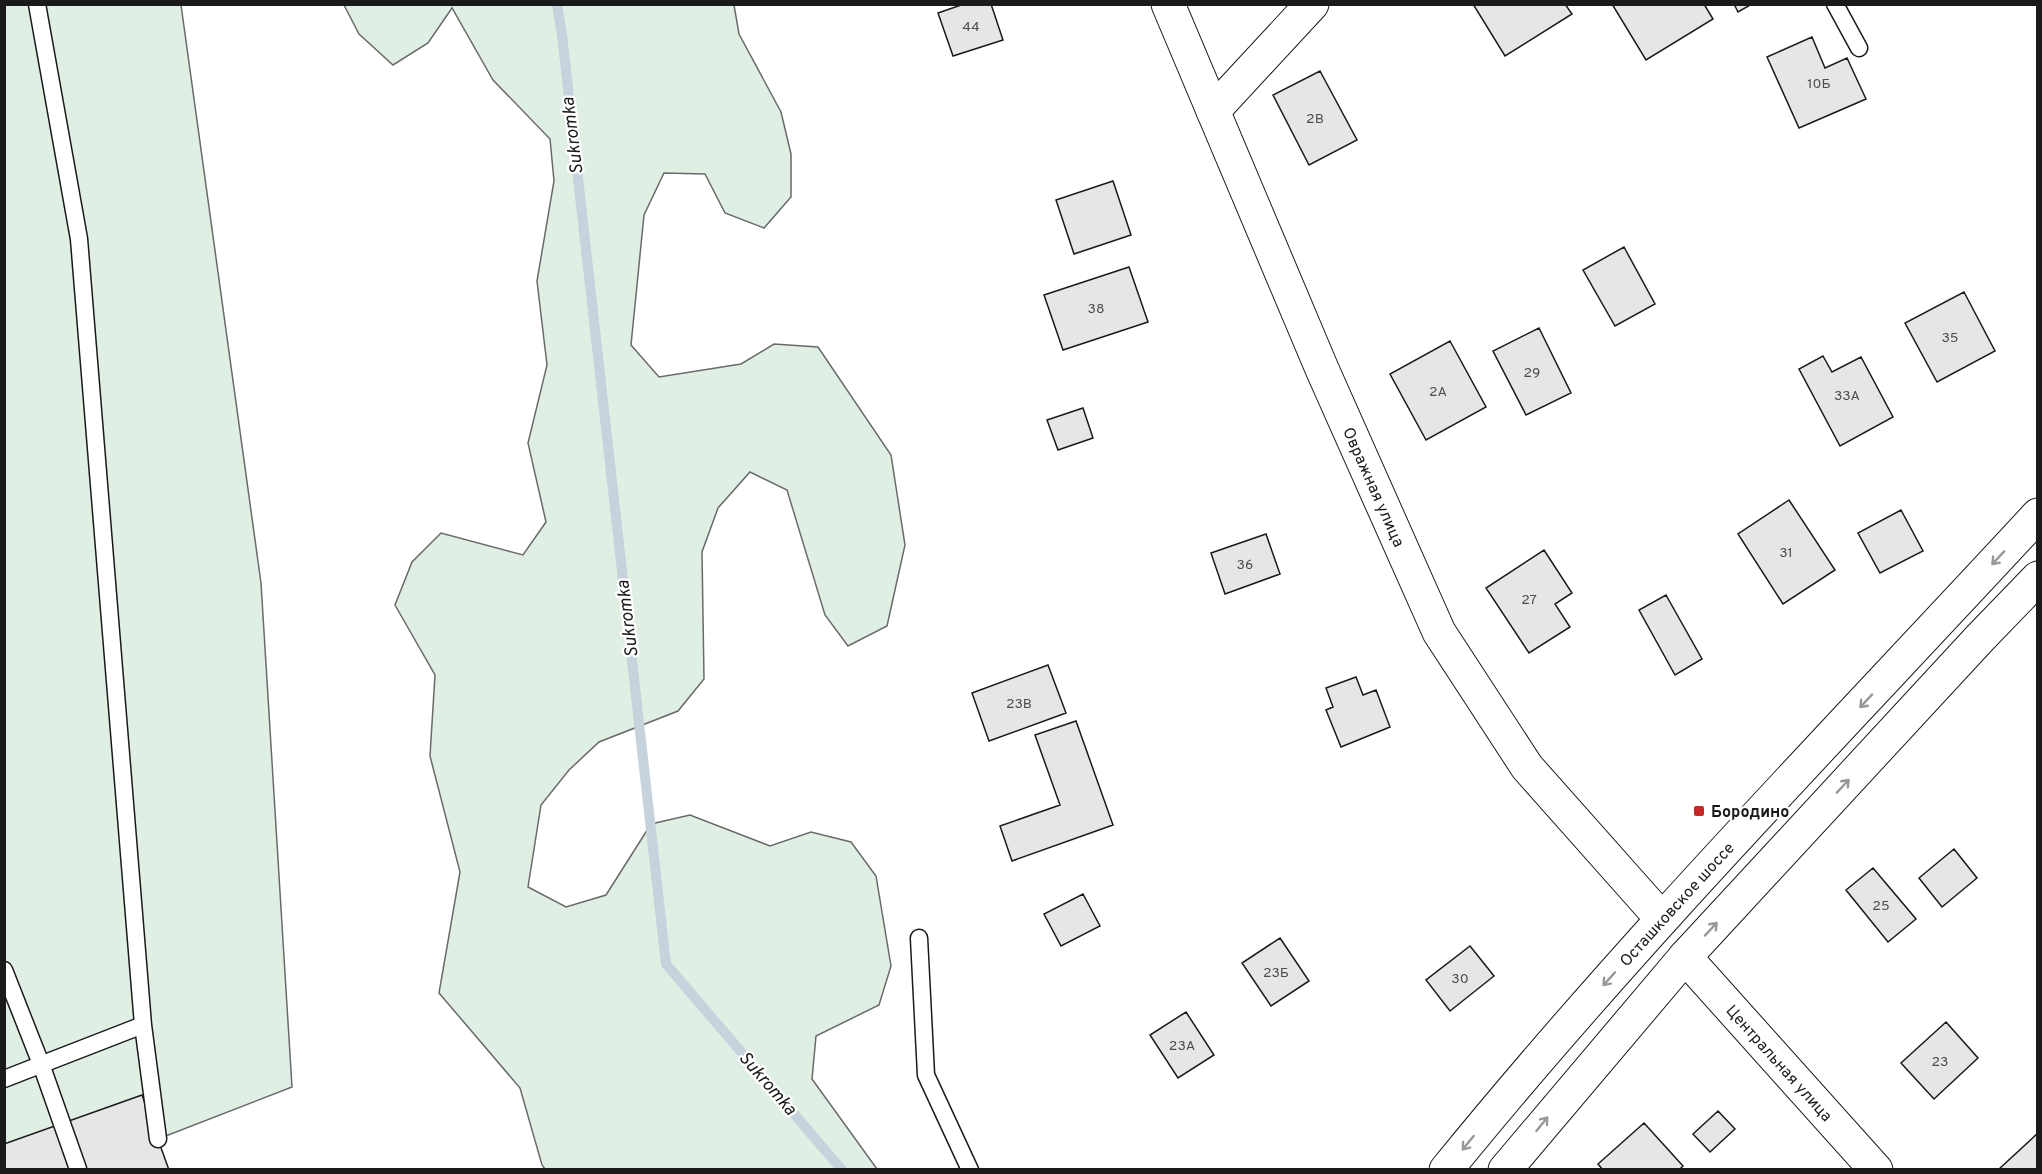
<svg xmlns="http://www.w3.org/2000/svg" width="2042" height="1174" font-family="Overpass,sans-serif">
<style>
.green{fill:#e0efe3;stroke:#6a6a6a;stroke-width:1.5}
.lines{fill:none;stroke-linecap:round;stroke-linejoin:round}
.stream{stroke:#c6d2dc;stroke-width:10}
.building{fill:#e6e6e6;stroke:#1a1a1a;stroke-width:1.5}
.service-casing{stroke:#1a1a1a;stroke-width:19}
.minor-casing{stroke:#1a1a1a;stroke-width:35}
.tertiary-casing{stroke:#1a1a1a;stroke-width:35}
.secondary-casing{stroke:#1a1a1a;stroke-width:35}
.service{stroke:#fff;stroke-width:16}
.minor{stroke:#fff;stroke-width:33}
.tertiary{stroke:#fff;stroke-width:33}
.secondary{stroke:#fff;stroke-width:33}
.oneway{stroke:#989898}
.poi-dot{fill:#c62828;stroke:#fff;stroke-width:2}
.labels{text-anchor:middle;stroke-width:4.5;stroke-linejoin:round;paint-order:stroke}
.number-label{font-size:14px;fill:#4d4d4d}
.street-label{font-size:16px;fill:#1a1a1a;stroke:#fff}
.poi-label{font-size:16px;font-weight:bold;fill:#1a1a1a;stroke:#fff;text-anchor:start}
.water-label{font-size:18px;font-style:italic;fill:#1a1a1a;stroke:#fff}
</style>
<rect width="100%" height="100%" fill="#fff"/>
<path class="green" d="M5,5H181L261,583L292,1087L158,1139L5,1170Z
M344,5H734L739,34L781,112L791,154V197L764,228L725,213L705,174L664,173L644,215L631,345L659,377L741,364L774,344L818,347L891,455L905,545L887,626L848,646L825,615L787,490L750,472L718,508L702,552L704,679L678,711L599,742L569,770L541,805L528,887L566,907L606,895L651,824L690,815L770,846L811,832L851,842L876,876L891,966L879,1005L816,1036L812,1079L877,1169H545L542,1165L520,1088L439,993L460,872L430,756L435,675L395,605L412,562L441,533L523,555L546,522L528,443L547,365L537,281L554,181L550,139L493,80L452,8L428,43L393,65L359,34Z"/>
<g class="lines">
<path class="stream" d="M557,4L562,35L666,964L842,1170"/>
</g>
<path class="building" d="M964,4H991L1003,40L953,56L938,13Z
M1473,4H1565L1572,14L1505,56Z
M1612,4H1704L1713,19L1646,60Z
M1734,4H1752L1738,12Z
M1812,37L1825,68L1847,58L1866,99L1799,128L1767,57Z
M1320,71L1357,140L1309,165L1273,95Z
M1113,181L1131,235L1074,254L1056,200Z
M1624,247L1655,304L1615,326L1583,270Z
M1129,267L1148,322L1063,350L1044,295Z
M1964,292L1995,351L1937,382L1905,323Z
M1539,328L1571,393L1526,415L1493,351Z
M1450,341L1486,407L1426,440L1390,374Z
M1823,356L1832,372L1861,357L1893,417L1840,446L1799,369Z
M1083,408L1093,438L1058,450L1047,420Z
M1789,500L1835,570L1783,604L1738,534Z
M1901,510L1923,551L1880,573L1858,533Z
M1266,534L1280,574L1225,594L1211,553Z
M1544,550L1572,593L1555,604L1570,627L1529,653L1486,588Z
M1666,595L1702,659L1675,675L1639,610Z
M1048,665L1066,713L989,741L972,693Z
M1356,677L1363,695L1376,690L1390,727L1341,747L1326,710L1333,707L1326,688Z
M1076,721L1113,825L1012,861L1000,826L1060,805L1035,735Z
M1954,849L1977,878L1942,907L1919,878Z
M1873,868L1916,919L1888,942L1846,890Z
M1083,894L1100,926L1061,946L1044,914Z
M1280,938L1309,981L1271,1006L1242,963Z
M1470,946L1494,976L1450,1011L1426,980Z
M1186,1012L1214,1055L1178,1078L1150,1035Z
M1946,1022L1978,1058L1934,1099L1901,1063Z
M142,1095L169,1170H4V1144Z
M1718,1111L1735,1129L1710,1152L1693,1134Z
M1644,1123L1683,1166L1679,1170H1603L1598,1164Z
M2038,1133V1170H1998Z"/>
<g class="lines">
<g class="service-casing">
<path id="service" d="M1835,4L1859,48
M919,938L926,1075L970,1170
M4,970L41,1064L78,1169
M143,1025L158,1139
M4,1079L143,1025L79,239L37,4"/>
</g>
<g class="minor-casing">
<g id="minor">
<path id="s1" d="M1168,4L1322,369L1439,632L1527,767L1662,919"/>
<path d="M1213,111L1312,4"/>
</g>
</g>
<g class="tertiary-casing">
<g id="tertiary">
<path id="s2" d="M1685,957L1876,1170"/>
</g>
</g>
<g class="secondary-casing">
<g id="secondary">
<path id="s3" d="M1446,1170C1632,941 1838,731 2038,515"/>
<path d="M1505,1170L1685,957L1980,638L2038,578"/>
</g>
</g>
<use href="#service" class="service"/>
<use href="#minor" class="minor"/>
<use href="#tertiary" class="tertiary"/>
<use href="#secondary" class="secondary"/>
</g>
<defs><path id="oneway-shaft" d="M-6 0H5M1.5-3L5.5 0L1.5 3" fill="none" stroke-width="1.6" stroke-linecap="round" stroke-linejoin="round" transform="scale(1.5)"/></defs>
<g class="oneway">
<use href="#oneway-shaft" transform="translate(1998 558) rotate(133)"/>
<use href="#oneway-shaft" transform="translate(1866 701) rotate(133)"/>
<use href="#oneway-shaft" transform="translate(1843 786) rotate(-47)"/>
<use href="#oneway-shaft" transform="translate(1711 929) rotate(-47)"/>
<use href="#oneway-shaft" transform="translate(1609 979) rotate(132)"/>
<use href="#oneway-shaft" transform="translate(1542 1124) rotate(-51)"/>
<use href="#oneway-shaft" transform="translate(1468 1143) rotate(129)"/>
</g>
<rect class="poi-dot" x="1693" y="805" width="12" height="12" rx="3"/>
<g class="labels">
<g class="number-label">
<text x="971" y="31">44</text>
<text x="1819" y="88">10Б</text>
<text x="1315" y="123">2В</text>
<text x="1096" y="313">38</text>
<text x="1950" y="342">35</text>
<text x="1532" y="377">29</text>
<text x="1438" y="396">2А</text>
<text x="1847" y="400">33А</text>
<text x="1786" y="557">31</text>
<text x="1245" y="569">36</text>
<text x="1529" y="604">27</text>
<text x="1019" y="708">23В</text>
<text x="1881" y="910">25</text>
<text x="1276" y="977">23Б</text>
<text x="1460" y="983">30</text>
<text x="1182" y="1050">23А</text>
<text x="1940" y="1066">23</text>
</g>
<g class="street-label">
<text dy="6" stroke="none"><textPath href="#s1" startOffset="525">Овражная улица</textPath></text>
<text dy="6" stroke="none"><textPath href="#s3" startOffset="352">Осташковское шоссе</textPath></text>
<text dy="6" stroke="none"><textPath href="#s2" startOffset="142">Центральная улица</textPath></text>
</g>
<g class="poi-label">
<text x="1711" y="817">Бородино</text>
</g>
<g class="water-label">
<text transform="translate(572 136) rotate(-97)" y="6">Sukromka</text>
<text transform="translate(627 619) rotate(-97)" y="6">Sukromka</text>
<text transform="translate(768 1083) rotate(49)" y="6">Sukromka</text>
</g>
</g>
<rect width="2042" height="1174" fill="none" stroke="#1a1a1a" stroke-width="12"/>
</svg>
